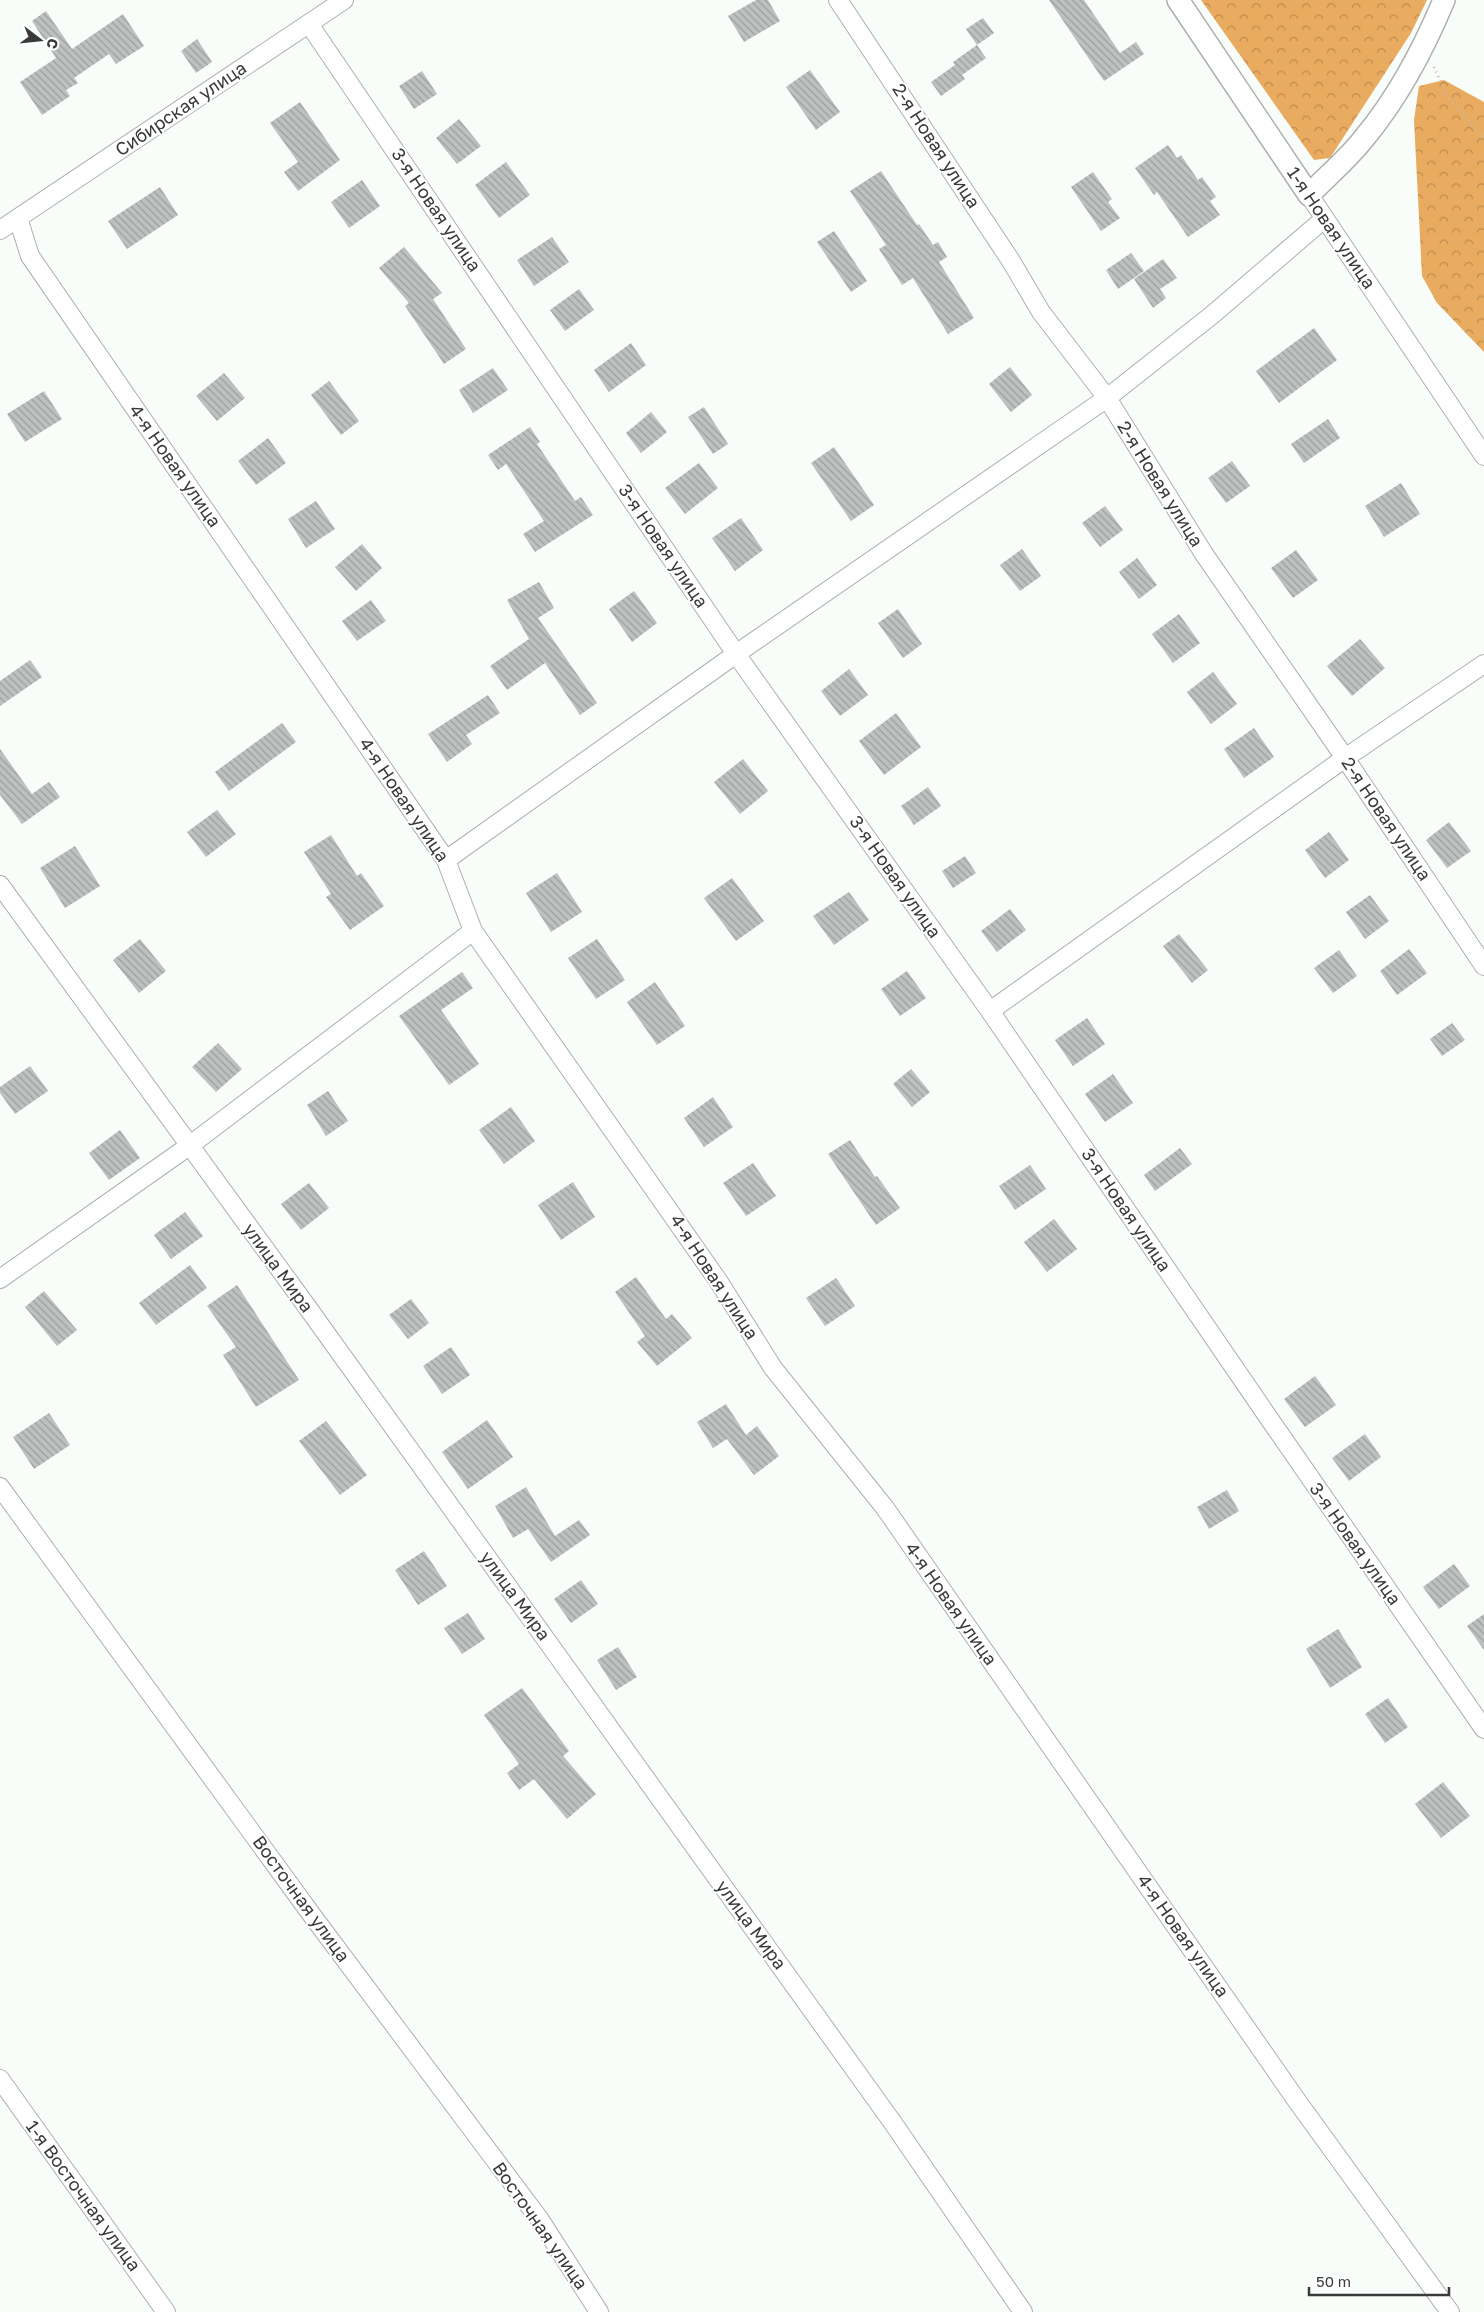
<svg xmlns="http://www.w3.org/2000/svg" width="1484" height="2312" font-family="'Golos Text',sans-serif">
<style>
.forest{fill:url(#forest-crowns)}
.building{fill:url(#building-back-hatch)}
.lines{fill:none;stroke-linecap:round;stroke-linejoin:round}
.minor-casing{stroke:#adb0ad;stroke-width:20}
.tertiary-casing{stroke:#adb0ad;stroke-width:24}
.path{stroke:#babdba;stroke-width:3;stroke-dasharray:1 4;stroke-linecap:butt}
.minor{stroke:#fff;stroke-width:18}
.tertiary{stroke:#fff;stroke-width:21}
.labels{text-anchor:middle;stroke-width:4;stroke-linejoin:round;paint-order:stroke}
.street-label{font-size:18px;fill:#393a39;stroke:#fff}
</style>
<defs>
<pattern id="forest-crowns" width="20" height="18" patternUnits="userSpaceOnUse" patternTransform="scale(1.25)"><rect width="20" height="18" fill="#e9ab5f"/><path d="M2 6a3 3 0 1 1 6 0M12 15a3 3 0 1 1 6 0" fill="none" stroke="#be8c4f"/></pattern>
<pattern id="building-back-hatch" width="6" height="6" patternUnits="userSpaceOnUse" patternTransform="scale(1.25)"><rect width="6" height="6" fill="#bdc2c0"/><path d="M-1 5l2 2M0 0l6 6M5-1l2 2" fill="none" stroke="#9b9f9d"/></pattern>
</defs>
<rect width="100%" height="100%" fill="#f9fdf9"/>
<path class="forest" d="M1201,0H1427L1411,33L1330,158L1314,160Z
M1444,80L1484,102V352L1437,303L1422,276L1414,120L1419,86Z"/>
<path class="building" d="M756,0H768L780,21L744,42L728,16Z
M1049,0H1084L1120,53L1136,42L1144,54L1104,81Z
M46,11L72,49L123,14L144,46L116,64L109,54L74,78L78,83L66,90L70,96L42,115L20,82L56,58L32,21Z
M983,18L994,33L977,45L966,29Z
M197,39L212,62L196,73L181,51Z
M977,45L986,58L962,75L965,79L941,96L931,82L955,65L953,62Z
M810,70L840,112L816,130L786,87Z
M422,71L437,94L414,109L399,86Z
M300,102L340,160L298,191L284,172L298,162L270,123Z
M459,119L481,146L457,164L436,138Z
M1168,145L1177,158L1181,155L1198,180L1202,177L1216,197L1210,201L1220,215L1188,237L1157,192L1154,195L1135,168Z
M506,162L530,195L499,218L475,185Z
M881,171L917,225L919,224L933,245L938,242L947,257L939,262L974,318L948,334L913,278L902,285L879,249L886,245L850,191Z
M1093,172L1112,199L1108,202L1120,218L1101,231L1071,187Z
M362,180L380,206L349,228L331,202Z
M160,187L178,215L127,249L108,221Z
M834,231L867,281L851,292L817,242Z
M552,237L569,262L534,286L517,260Z
M404,247L442,293L433,299L466,349L444,364L405,306L409,303L379,268Z
M1131,253L1144,271L1118,289L1106,270Z
M1163,259L1177,278L1160,289L1166,298L1153,308L1134,279Z
M579,289L594,310L565,331L550,310Z
M1314,328L1337,360L1279,403L1256,371Z
M631,343L646,365L609,392L594,370Z
M1010,367L1032,395L1011,412L989,384Z
M493,368L508,390L473,413L459,390Z
M224,373L245,398L217,421L196,396Z
M329,381L359,421L341,435L311,395Z
M44,391L62,419L25,442L7,414Z
M704,407L728,444L713,454L688,417Z
M651,412L667,432L641,453L626,433Z
M1328,419L1340,438L1304,463L1291,444Z
M530,427L540,442L537,444L575,501L581,497L593,515L535,552L523,534L544,521L506,464L498,470L488,455Z
M268,438L286,463L256,485L238,461Z
M834,447L874,505L851,521L811,463Z
M1232,461L1250,486L1226,503L1208,478Z
M699,463L718,488L685,514L665,488Z
M1401,483L1420,514L1384,537L1365,506Z
M316,501L335,529L306,548L288,519Z
M1105,506L1123,530L1100,547L1082,523Z
M741,518L763,550L735,571L712,538Z
M362,544L382,568L356,591L335,567Z
M1022,549L1041,576L1020,591L1000,565Z
M1296,550L1318,580L1293,598L1271,568Z
M1137,558L1157,585L1139,599L1119,572Z
M539,582L554,608L538,618L597,703L580,715L545,663L507,690L490,666L529,639L507,600Z
M634,591L657,623L632,642L609,609Z
M371,600L386,621L357,641L342,621Z
M898,609L922,644L903,658L878,623Z
M1179,614L1200,643L1173,663L1152,634Z
M1360,639L1385,668L1352,696L1327,666Z
M30,660L42,677L0,706V681Z
M849,669L868,695L840,716L821,691Z
M1213,672L1237,704L1211,724L1187,692Z
M488,695L500,713L466,735L472,744L447,762L428,734Z
M896,713L921,747L884,775L859,741Z
M282,723L296,742L229,791L215,772Z
M1254,728L1274,757L1244,778L1224,749Z
M0,749L32,794L49,782L60,797L22,824L0,795Z
M743,759L768,791L740,814L714,782Z
M928,787L941,806L914,825L901,806Z
M217,810L236,834L206,857L187,832Z
M1449,822L1471,851L1447,868L1426,840Z
M1329,832L1349,860L1325,878L1305,850Z
M331,835L357,876L361,873L384,906L350,930L326,897L331,894L304,852Z
M75,846L100,886L65,908L40,868Z
M965,856L976,873L953,888L942,871Z
M557,873L582,912L551,932L526,893Z
M732,878L764,921L736,941L704,898Z
M849,892L869,920L834,945L813,916Z
M1370,895L1389,921L1365,939L1346,912Z
M1010,909L1026,930L997,952L981,931Z
M1179,934L1208,970L1192,983L1163,946Z
M140,939L166,971L139,993L113,960Z
M597,939L625,980L596,999L568,958Z
M1409,949L1427,973L1397,995L1380,971Z
M1339,950L1357,976L1333,993L1314,968Z
M907,971L926,998L900,1016L881,989Z
M462,972L473,988L441,1010L479,1064L449,1085L399,1016Z
M655,982L685,1026L657,1045L627,1002Z
M1087,1018L1105,1044L1073,1066L1055,1040Z
M1452,1023L1465,1040L1442,1056L1430,1039Z
M218,1043L242,1069L216,1092L192,1067Z
M30,1066L48,1091L15,1114L0,1093V1087Z
M911,1069L930,1092L912,1107L893,1084Z
M1113,1074L1133,1103L1105,1122L1085,1094Z
M328,1091L348,1121L326,1136L307,1105Z
M713,1097L733,1127L704,1147L684,1118Z
M511,1107L535,1141L504,1164L479,1130Z
M120,1130L140,1158L109,1180L89,1153Z
M850,1140L875,1177L877,1176L900,1208L876,1225L828,1154Z
M1180,1148L1192,1164L1155,1191L1144,1175Z
M753,1163L776,1196L746,1216L723,1183Z
M1030,1165L1046,1189L1015,1210L999,1186Z
M573,1182L595,1217L561,1240L538,1205Z
M309,1183L329,1208L301,1230L281,1204Z
M185,1212L203,1236L171,1259L154,1235Z
M1054,1219L1077,1249L1047,1272L1024,1242Z
M190,1265L207,1288L156,1325L139,1303Z
M636,1277L666,1319L672,1314L692,1338L657,1366L637,1342L645,1336L615,1292Z
M836,1278L855,1306L825,1326L806,1298Z
M237,1285L299,1380L256,1407L223,1355L236,1347L207,1306Z
M44,1291L77,1330L57,1346L25,1307Z
M411,1299L429,1323L408,1339L389,1315Z
M451,1347L470,1375L442,1394L423,1366Z
M1315,1376L1336,1405L1305,1427L1284,1399Z
M726,1404L746,1435L757,1426L779,1456L754,1475L727,1439L713,1448L697,1422Z
M49,1413L70,1445L34,1469L13,1437Z
M487,1420L513,1457L468,1489L442,1452Z
M326,1421L367,1475L340,1495L299,1441Z
M1365,1434L1381,1457L1349,1481L1332,1458Z
M526,1487L555,1536L579,1520L590,1535L551,1562L528,1529L513,1538L495,1506Z
M1227,1490L1239,1511L1209,1529L1197,1507Z
M424,1551L447,1586L418,1605L395,1570Z
M1454,1564L1470,1586L1439,1609L1423,1587Z
M581,1580L598,1604L571,1623L554,1599Z
M468,1613L485,1639L462,1654L444,1628Z
M1484,1614V1650L1467,1626Z
M1338,1629L1362,1667L1330,1688L1306,1649Z
M618,1647L637,1677L616,1690L597,1660Z
M522,1688L569,1751L563,1756L596,1794L567,1819L534,1779L519,1790L507,1773L519,1764L484,1715Z
M1388,1698L1408,1727L1385,1743L1365,1714Z
M1443,1782L1470,1816L1441,1838L1415,1804Z"/>
<g class="lines">
<g class="minor-casing">
<path id="minor" d="M838,0L1011,261L1041,312L1107,398L1204,554L1345,758L1484,966
M309,24L736,654L990,1011L1266,1414L1484,1729
M1309,195L1484,456
M18,218L30,256L446,860L473,931L719,1282L773,1368L885,1508L1297,2101L1450,2312
M0,230L344,0
M446,860L736,654L1107,398L1212,315L1324,219
M0,885L300,1297L893,2123L1023,2312
M990,1011L1345,758L1484,664
M0,1279L189,1146L473,931
M0,1487L314,1918L540,2220L599,2312
M0,2079L166,2312"/>
</g>
<g class="tertiary-casing">
<path id="tertiary" d="M1178,0L1309,195C1327,176 1349,158 1365,137C1399,96 1424,48 1444,0"/>
</g>
<path class="path" d="M1434,67L1447,96L1484,138"/>
<use href="#minor" class="minor"/>
<use href="#tertiary" class="tertiary"/>
</g>
<g class="labels">
<g class="street-label">
<text transform="translate(181 109) rotate(-34)" y="6">Сибирская улица</text>
<text transform="translate(936 146) rotate(57)" y="6">2-я Новая улица</text>
<text transform="translate(436 210) rotate(56)" y="6">3-я Новая улица</text>
<text transform="translate(1331 228) rotate(56)" y="6">1-я Новая улица</text>
<text transform="translate(175 466) rotate(55)" y="6">4-я Новая улица</text>
<text transform="translate(1160 484) rotate(58)" y="6">2-я Новая улица</text>
<text transform="translate(663 546) rotate(56)" y="6">3-я Новая улица</text>
<text transform="translate(404 800) rotate(56)" y="6">4-я Новая улица</text>
<text transform="translate(1386 819) rotate(56)" y="6">2-я Новая улица</text>
<text transform="translate(895 877) rotate(55)" y="6">3-я Новая улица</text>
<text transform="translate(1126 1210) rotate(56)" y="6">3-я Новая улица</text>
<text transform="translate(278 1268) rotate(54)" y="6">улица Мира</text>
<text transform="translate(714 1277) rotate(57)" y="6">4-я Новая улица</text>
<text transform="translate(1355 1544) rotate(55)" y="6">3-я Новая улица</text>
<text transform="translate(515 1596) rotate(54)" y="6">улица Мира</text>
<text transform="translate(951 1604) rotate(55)" y="6">4-я Новая улица</text>
<text transform="translate(301 1899) rotate(54)" y="6">Восточная улица</text>
<text transform="translate(751 1925) rotate(54)" y="6">улица Мира</text>
<text transform="translate(1183 1936) rotate(55)" y="6">4-я Новая улица</text>
<text transform="translate(83 2196) rotate(54)" y="6">1-я Восточная улица</text>
<text transform="translate(540 2226) rotate(55)" y="6">Восточная улица</text>
</g>
</g>
<g transform="translate(40 40) rotate(106)" stroke="#ffffff" stroke-width="4" paint-order="stroke">
<path d="M0-4L9 19L0 12L-9 19Z" fill="#393a39"/>
<text y="-8" font-size="14" font-weight="bold" text-anchor="middle" fill="#393a39">С</text>
</g>
<path d="M1309 2287v8h140v-8" fill="none" stroke="#393a39" stroke-width="2.5"/>
<text x="1316" y="2287" font-size="15" fill="#393a39" stroke="#ffffff" stroke-width="4" paint-order="stroke">50 m</text>
</svg>
